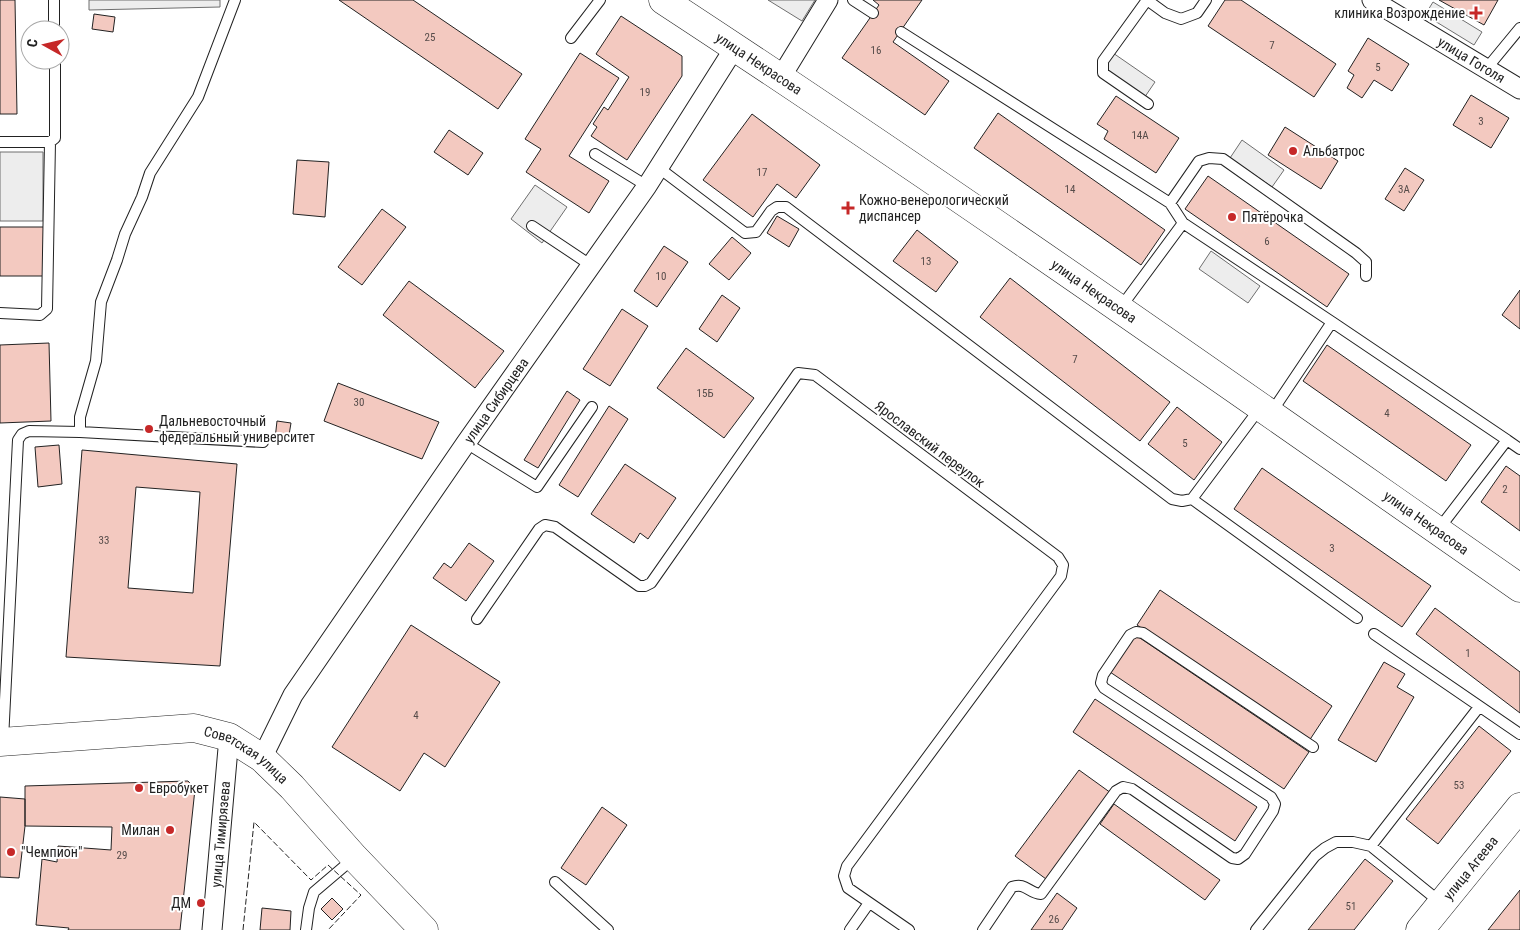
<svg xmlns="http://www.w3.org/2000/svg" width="1520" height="930" font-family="'Roboto Condensed',sans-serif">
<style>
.parking{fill:#ededed;stroke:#6f6f6f}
.building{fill:#f3c9c0;stroke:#222;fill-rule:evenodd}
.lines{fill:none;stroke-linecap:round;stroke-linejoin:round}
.service-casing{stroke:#222;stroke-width:12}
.minor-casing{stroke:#222;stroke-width:21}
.secondary-casing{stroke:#222;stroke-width:29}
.primary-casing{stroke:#222;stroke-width:29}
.trunk-casing{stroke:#222;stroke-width:29}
.service{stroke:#fff;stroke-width:10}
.minor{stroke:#fff;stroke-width:19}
.secondary{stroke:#fff;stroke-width:28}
.primary{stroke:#fff;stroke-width:28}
.trunk{stroke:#fff;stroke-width:28}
.fence{stroke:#222;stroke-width:1;stroke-dasharray:6 2.5;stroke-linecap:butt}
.poi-dot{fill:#c62828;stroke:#fff;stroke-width:2}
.labels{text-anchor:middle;stroke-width:4;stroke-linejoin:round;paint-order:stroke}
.number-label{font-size:11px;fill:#564c4a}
.poi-label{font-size:14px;fill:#222;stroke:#fff;text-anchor:start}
.street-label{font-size:14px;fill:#222;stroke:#fff}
</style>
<rect width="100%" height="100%" fill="#fff"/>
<path class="parking" d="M89,0H220V7L89,10Z
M768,0H815L802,21Z
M1433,2L1482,32L1474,45L1425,15Z
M1113,53L1155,82L1140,104L1098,75Z
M1242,140L1284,170L1272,187L1230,158Z
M0,152H43V221H0Z
M535,185L567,207L542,243L511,219Z
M1211,251L1260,286L1248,303L1199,269Z"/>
<path class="building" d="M0,0H15L17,114H0Z
M339,0H413L522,74L498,109Z
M873,0H922L893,42L949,81L925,115L842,58L879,5Z
M1225,0H1241L1336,64L1314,97L1208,26Z
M1439,0H1498L1484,25Z
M94,14L115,17L113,32L92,29Z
M621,16L682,56V76L627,160L591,136L597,127L593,124L604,107L608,110L629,77L596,54Z
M1368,38L1409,64L1392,91L1374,80L1362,98L1347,88L1354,75L1348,71Z
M580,53L619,78L569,156L609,181L589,213L526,172L541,149L525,139Z
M1471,95L1509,118L1491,148L1453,125Z
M1116,96L1179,138L1156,173L1104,139L1108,131L1097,124Z
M998,113L1165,230L1141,265L974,148Z
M752,114L820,165L796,198L777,184L753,217L703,180Z
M1285,127L1338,161L1321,189L1268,155Z
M449,130L483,153L468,175L434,152Z
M297,160L329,162L325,217L293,214Z
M1405,168L1424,180L1404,211L1385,199Z
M1208,176L1349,274L1327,307L1185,209Z
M382,209L406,227L362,285L338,267Z
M777,216L799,229L789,247L767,233Z
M0,227H46L45,276H0Z
M917,230L958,262L936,292L893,261Z
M732,237L751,253L729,280L709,264Z
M664,246L688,262L657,307L634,291Z
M1010,278L1170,402L1140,441L980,317Z
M409,281L504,351L475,388L383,315Z
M1520,290V329L1502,315Z
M722,295L740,308L717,342L699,329Z
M622,309L648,326L610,386L583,369Z
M49,343L51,421L0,423V345Z
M1327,345L1471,445L1446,481L1303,381Z
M686,348L754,398L724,438L657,388Z
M338,383L439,422L422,459L324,421Z
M567,391L580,400L538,468L524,460Z
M609,406L628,419L578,497L559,485Z
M1177,407L1222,442L1194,480L1148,444Z
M277,421L291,423L288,441L275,439Z
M59,445L62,484L38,487L35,447Z
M82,450L237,464L220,666L66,657ZM136,487L200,492L193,593L128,588Z
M625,464L676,498L648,539L640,533L634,543L591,514Z
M1506,466L1520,476V531L1481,502Z
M1262,468L1431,586L1402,627L1234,509Z
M469,543L494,561L466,601L433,578L444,563L451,568Z
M1160,590L1332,706L1309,741L1137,625Z
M1435,608L1520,672V713L1416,634Z
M411,625L500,682L445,767L424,753L400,791L332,747Z
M1134,634L1309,752L1284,789L1110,672Z
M1384,662L1405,674L1397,687L1414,697L1376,762L1338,740Z
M1095,699L1257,807L1235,841L1073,732Z
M1479,726L1511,751L1438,844L1406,819Z
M1079,770L1111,793L1046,879L1015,856Z
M188,781L195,789L180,930H68L69,928L36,925L42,859L57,862L58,846L111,850L112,827L25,826V786Z
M0,797L25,799V826L19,878L0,877Z
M1114,804L1220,880L1205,900L1100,824Z
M602,807L627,825L586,885L561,868Z
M1365,859L1393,881L1354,930H1308Z
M1520,890V930H1488Z
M1057,893L1077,908L1062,930H1031Z
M332,898L343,909L332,920L321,909Z
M262,908L291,911L290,930H260Z"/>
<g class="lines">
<g class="service-casing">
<path id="service" d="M54,0V30
M235,0L198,97L150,173L142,197L125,234L117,260L101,302L96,361L80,417V432L263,442
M853,0L873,13
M1147,0L1103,61V73L1148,104
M1147,0L1165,13L1181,19L1197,13L1206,0
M901,32L1170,203
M571,38L600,0
M1487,68L1520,28
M0,142H50L55,138V60
M595,154L647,186
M659,168L745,233L756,232L771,211L777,207H786L1172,499L1182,501L1192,499L1260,408
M1183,223L1170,203L1199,161L1209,158L1223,159L1356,253L1366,262V276
M532,226L592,266
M1121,307L1183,223L1332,322L1271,413
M0,313L40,315L47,309L50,142
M1332,322L1507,440
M466,443L537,487L592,407
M1192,499L1357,618
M1438,530L1507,440L1520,449
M477,619L539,529L545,525L555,527L639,586H645L651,583L798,373L815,375L1058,557L1063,565L1061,576L847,866L844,876L848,888L909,930
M1374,634L1520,734
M3,740L18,440L22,434L29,431L80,432
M1371,846L1479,707
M555,882L608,930
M306,930L309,908L314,892L354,858
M850,930L869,903
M983,930L1012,887C1026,882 1028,893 1041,894L1116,791L1123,787L1132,789L1232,858L1238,859L1245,854L1273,811L1275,804L1271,797L1104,688L1101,683L1103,675L1130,635L1136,632L1143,633L1313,747
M1256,930L1315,856L1325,848L1336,842H1353L1371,846L1440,902"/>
</g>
<g class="minor-casing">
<g id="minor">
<path id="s1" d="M1372,0L1520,89"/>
<path d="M781,77L828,0"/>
<path id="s2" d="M262,758L293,695L466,443L647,186L735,47"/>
<path id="s3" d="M212,930L229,737"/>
</g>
</g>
<g class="secondary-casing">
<g id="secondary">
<path id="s4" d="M0,742L194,728L229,737L262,758L292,787L354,857L424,930"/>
</g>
</g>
<g class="primary-casing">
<g id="primary">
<path id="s5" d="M663,0C953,190 1236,390 1520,588"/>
</g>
</g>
<g class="trunk-casing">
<g id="trunk">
<path id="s6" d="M1420,930L1520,807"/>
</g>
</g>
<use href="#service" class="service"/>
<use href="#minor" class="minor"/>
<use href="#secondary" class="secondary"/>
<use href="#primary" class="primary"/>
<use href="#trunk" class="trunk"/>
<path class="fence" d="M243,930L254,822L311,880L328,865L361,895L328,930"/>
</g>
<g class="poi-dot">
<path d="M1473.5 5.5h5v5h5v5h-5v5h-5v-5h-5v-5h5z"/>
<circle cx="1293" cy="151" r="5"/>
<path d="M845.5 200.5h5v5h5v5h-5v5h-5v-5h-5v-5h5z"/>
<circle cx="1232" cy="217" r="5"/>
<circle cx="149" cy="429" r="5"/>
<circle cx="139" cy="788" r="5"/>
<circle cx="170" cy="830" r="5"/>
<circle cx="11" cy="852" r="5"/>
<circle cx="201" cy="903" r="5"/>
</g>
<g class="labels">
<g class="number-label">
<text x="430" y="41">25</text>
<text x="1272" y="49">7</text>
<text x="876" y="54">16</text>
<text x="1378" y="71">5</text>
<text x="645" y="96">19</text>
<text x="1481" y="125">3</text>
<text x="1140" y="139">14А</text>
<text x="762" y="176">17</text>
<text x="1070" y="193">14</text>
<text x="1404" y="193">3А</text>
<text x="1267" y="245">6</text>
<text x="926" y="265">13</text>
<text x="661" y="280">10</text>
<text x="1075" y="363">7</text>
<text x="705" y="397">15Б</text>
<text x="359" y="406">30</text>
<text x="1387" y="417">4</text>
<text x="1185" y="447">5</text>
<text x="1505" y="493">2</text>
<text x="104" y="544">33</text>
<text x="1332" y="552">3</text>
<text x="1468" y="657">1</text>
<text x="416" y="719">4</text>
<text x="1459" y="789">53</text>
<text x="122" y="859">29</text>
<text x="1351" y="910">51</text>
<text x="1054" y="923">26</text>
</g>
<g class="poi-label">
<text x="1465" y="18" text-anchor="end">клиника Возрождение</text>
<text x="1303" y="156">Альбатрос</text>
<text x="859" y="205">Кожно-венерологический<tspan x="859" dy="16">диспансер</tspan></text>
<text x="1242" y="222">Пятёрочка</text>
<text x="159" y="426">Дальневосточный<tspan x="159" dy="16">федеральный университет</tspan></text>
<text x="149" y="793">Евробукет</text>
<text x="160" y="835" text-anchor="end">Милан</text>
<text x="21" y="857">"Чемпион"</text>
<text x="191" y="908" text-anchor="end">ДМ</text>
</g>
<g class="street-label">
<text dy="5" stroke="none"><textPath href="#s1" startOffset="116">улица Гоголя</textPath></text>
<text dy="5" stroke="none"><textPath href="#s5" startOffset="115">улица Некрасова</textPath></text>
<text dy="5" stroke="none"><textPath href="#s5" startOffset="520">улица Некрасова</textPath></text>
<text dy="5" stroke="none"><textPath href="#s2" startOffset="428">улица Сибирцева</textPath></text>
<text transform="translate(930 444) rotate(37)" y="5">Ярославский переулок</text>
<text dy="5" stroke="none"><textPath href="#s5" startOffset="925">улица Некрасова</textPath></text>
<text dy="5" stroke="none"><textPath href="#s4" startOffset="254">Советская улица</textPath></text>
<text dy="5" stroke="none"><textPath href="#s3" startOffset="96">улица Тимирязева</textPath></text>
<text dy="5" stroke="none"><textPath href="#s6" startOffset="80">улица Агеева</textPath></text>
</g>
</g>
<g transform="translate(45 45) rotate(278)"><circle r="24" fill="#ffffff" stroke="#a7a7a7"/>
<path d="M0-4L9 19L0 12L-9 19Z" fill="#c62828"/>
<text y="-8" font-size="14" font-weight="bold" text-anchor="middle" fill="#222222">С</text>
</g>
</svg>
